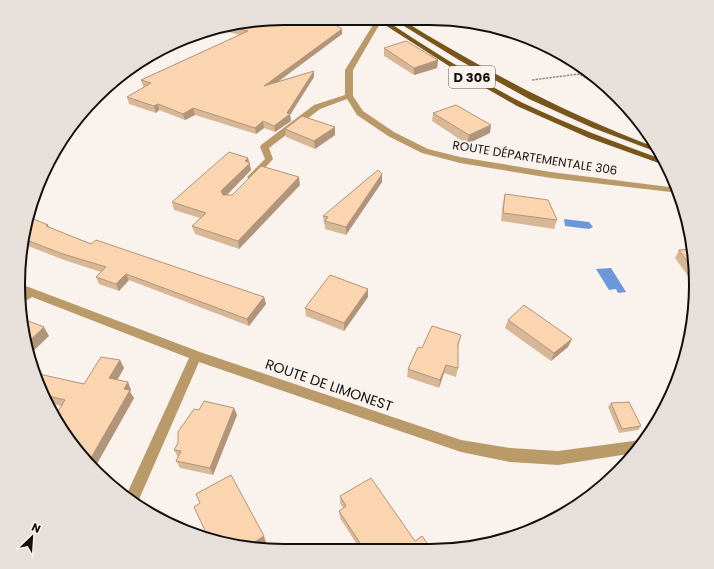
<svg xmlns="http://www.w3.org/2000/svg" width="714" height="569" font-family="Poppins,sans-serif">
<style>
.water{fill:#6c97d8}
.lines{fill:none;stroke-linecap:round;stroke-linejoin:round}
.path-far1{stroke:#918c87;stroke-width:1.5;stroke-dasharray:2.5 1;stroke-linecap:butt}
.path{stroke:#918c87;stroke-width:2;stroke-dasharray:3 1.5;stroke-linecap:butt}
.minor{fill:#bb9a6a;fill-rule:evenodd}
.primary{fill:#77551b;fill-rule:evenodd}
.wall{fill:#d8b797}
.shaded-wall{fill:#b0957b}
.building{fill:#fbd5b0;stroke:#b0957b}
.labels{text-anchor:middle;stroke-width:4;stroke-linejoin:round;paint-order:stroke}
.far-street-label{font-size:12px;fill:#12100e;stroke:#faf2ec}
.shield{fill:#faf2ec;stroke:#585451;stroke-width:1}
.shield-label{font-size:13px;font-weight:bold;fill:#12100e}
.street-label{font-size:14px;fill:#12100e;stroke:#faf2ec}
.rim{fill:none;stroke:#12100e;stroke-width:2}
</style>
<rect width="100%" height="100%" fill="#faf2ec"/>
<path class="water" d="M564,219L589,222L593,227L589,229L565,226Z
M611,268L626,292L618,293L616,289L609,290L596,269Z"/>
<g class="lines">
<path class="path-far1" d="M532,80L579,74L612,93"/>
<path class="path" d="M611,92L614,94"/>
<path class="minor" d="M380,18L382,20L353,70V96L363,111L394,132L428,149L460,157L551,172L677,188L679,193L551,178L460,163L422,153L388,136L357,115L347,99L320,109L269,148L273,159L255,179H249L247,177L265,159L260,147L261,145L314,105L345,95V70L376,20Z
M175,44L174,46L142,63L138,64L151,54Z
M18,283L200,352L461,440L510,448L558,451L641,440L645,441L635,453L558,465L510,462L461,452L199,362L137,504L125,498L189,358L32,297L21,304L19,295L22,293L19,292Z"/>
<path class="primary" d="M374,18H382C428,48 474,78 523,103C569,125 617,143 664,160L667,166L589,138L517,106L463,75Z
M391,18H399C482,69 566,114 657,148L662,154L593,128L529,99L459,60Z"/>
</g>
<path class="wall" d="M284,18L342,29V34L279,81L314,71V77L290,115L291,121L275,132L264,128L256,134L195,115L185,120L159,110L156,113L129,104L127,97L144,87L143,86L141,80L240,35L213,28L216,27Z
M384,48L438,60L437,68L414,75L384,56Z
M433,113L490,133L467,144L432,121Z
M285,129L335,135L315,149L286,137Z
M248,158L251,170L227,195H232L300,185L239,249L195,234L192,226L200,218L174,210L172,202Z
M382,174V182L346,235L325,229V225L324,224L323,216Z
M505,194L557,220L554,229L501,221L503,202Z
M27,219L48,225L50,228L91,244L264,297L266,304L249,326L129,280L119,291L99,284L96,277L101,272L64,260L23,244Z
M679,250H694L695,276H688L675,258Z
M368,289V297L344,331L306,316L305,308Z
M508,320L572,339L568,347L551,361L505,328Z
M688,324H692L689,341L683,332Z
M461,335L458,348V368L456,377L444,373L439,388L407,377L408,369L422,348Z
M120,360L124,368L117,380L128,382L131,390L130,392L134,398L94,469L84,460L54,418L61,406L48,403L37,377L84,384Z
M676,381L672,393L670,390L675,382Z
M611,403L641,426L638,430L619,433L608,407Z
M234,408L237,415L213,475L180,468L176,461L178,457L174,450L199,410Z
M340,496L415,541L432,550L360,549L340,518L339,511L343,508L340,503Z"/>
<path class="shaded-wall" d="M342,29V34L264,92V86Z
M438,60L437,68L414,75V68Z
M314,71V77L290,115L291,121L275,132L274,126L287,113Z
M158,104L159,110L156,113L154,106Z
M193,108L195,115L185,120L183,114Z
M263,121L264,128L256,134L255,128Z
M491,125L490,133L467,144L469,135Z
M335,127V135L315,149L314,141Z
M248,158L251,170L223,199L221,191L245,161Z
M382,174V182L346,235V227Z
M299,177L300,185L239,249L238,241Z
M126,274L129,280L119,291L116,284Z
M368,289V297L344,331V323Z
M264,297L266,304L249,326L247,319Z
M44,327L49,336L28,356L27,353L26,344Z
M572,339L568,347L551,361L554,353Z
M120,360L124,368L114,386L109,378Z
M446,365L444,373L439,388L440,380Z
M128,382L131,390L130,392L134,398L94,469L88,463Z
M234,408L237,415L213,475L210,468Z
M264,536L266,543L260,546H248Z"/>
<path class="building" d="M284,18H324L342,29L264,86L314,71L287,113L290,114L274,126L263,121L255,128L193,108L183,114L158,104L154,106L127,97L151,83L141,80L248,31L225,26Z
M406,41L438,60L414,68L384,48Z
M456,105L491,125L469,135L433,113Z
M302,116L335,127L314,141L285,129Z
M229,152L248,158L245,161L250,163L221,191L223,195H232L261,166L299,177L238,241L192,226L206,213L172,202Z
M378,170L382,174L346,227L325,221L328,217L323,216Z
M505,194L548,200L557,220L503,213Z
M29,217L48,225L46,226L91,244L96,240L264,297L247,319L126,274L116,284L96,277L106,267L60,253L24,239L27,219Z
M693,249L694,268H692L679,250Z
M330,275L368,289L344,323L305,308Z
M524,305L572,339L554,353L508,320Z
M23,319L44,327L26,344Z
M688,324H692L691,328Z
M432,326L461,335L458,344V368L446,365L440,380L408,369L418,347L422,348Z
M101,357L120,360L109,378L128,382L124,389L130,390L88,463L84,460L67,437L70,432L63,431L54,418L65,400L44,395L37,377L39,374L84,384Z
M204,401L234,408L210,468L176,461L181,451L174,450L178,443V432L194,409L199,410Z
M629,402L641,426L622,429L611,403Z
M231,475L264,536L248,546H233L209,539L194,507L200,503L196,494Z
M371,478L415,541L422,536L432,550L364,549L339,511L346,506L340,496Z"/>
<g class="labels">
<g class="far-street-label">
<text transform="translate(535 158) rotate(9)" y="4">ROUTE DÉPARTEMENTALE 306</text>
</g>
<rect class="shield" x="449" y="66" width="46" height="22" rx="3"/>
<g class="shield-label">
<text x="472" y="82">D 306</text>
</g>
<g class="street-label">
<text transform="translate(329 385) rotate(19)" y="5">ROUTE DE LIMONEST</text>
</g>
</g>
<path d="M0 0H714V569H0ZM284 25H430A259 259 0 0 1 689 284V285A259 259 0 0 1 430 544H284A259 259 0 0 1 25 285V284A259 259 0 0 1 284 25Z" fill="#e7e0da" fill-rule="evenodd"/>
<path class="rim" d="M284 25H430A259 259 0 0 1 689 284V285A259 259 0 0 1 430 544H284A259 259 0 0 1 25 285V284A259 259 0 0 1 284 25Z"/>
<g transform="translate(32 537) rotate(25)" stroke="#faf2ec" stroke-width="3" paint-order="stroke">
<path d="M0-3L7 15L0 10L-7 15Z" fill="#12100e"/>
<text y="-6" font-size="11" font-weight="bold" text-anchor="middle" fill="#12100e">N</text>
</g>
</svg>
